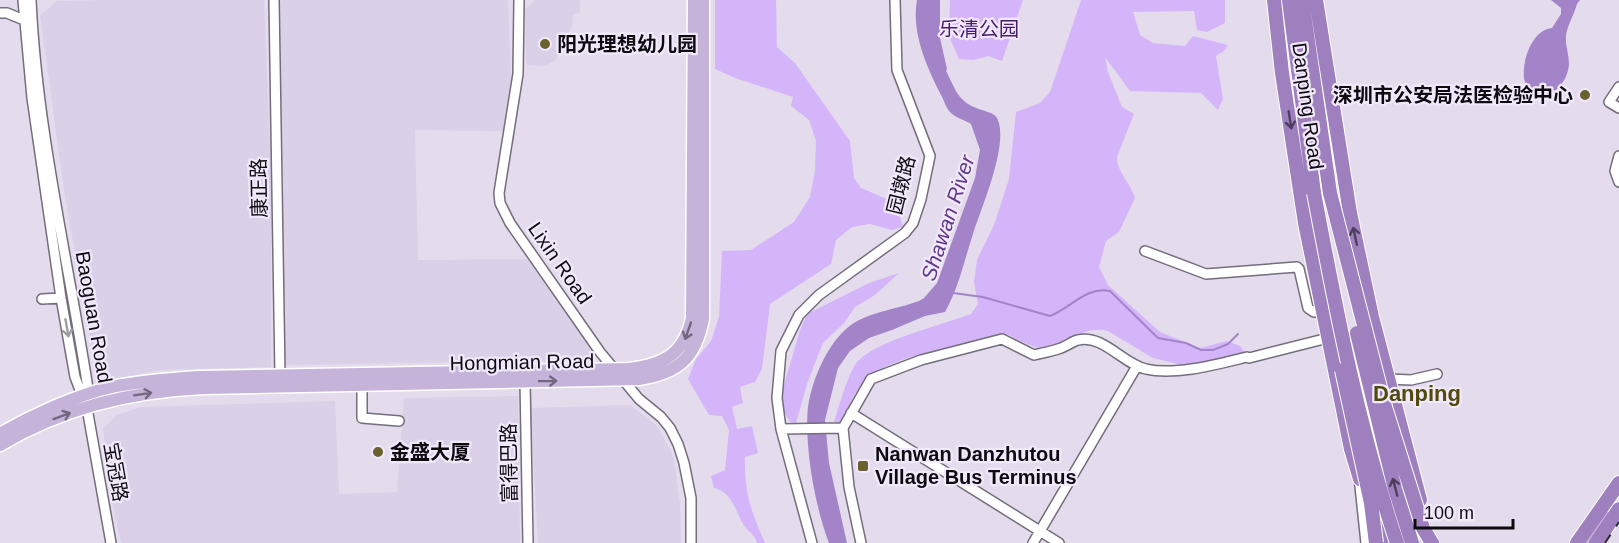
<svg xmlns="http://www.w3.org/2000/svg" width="1619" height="543" font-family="Helvetica,'Noto Sans SC',sans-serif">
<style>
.built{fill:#dad0e8}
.green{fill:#d5b5fa}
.water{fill:#a484c8}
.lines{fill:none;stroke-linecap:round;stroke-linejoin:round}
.stream{stroke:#a484c8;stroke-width:2}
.minor-casing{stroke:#736d7c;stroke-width:12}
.major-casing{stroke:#fff;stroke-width:15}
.highway-casing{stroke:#fff;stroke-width:16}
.minor{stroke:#fff;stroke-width:9}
.major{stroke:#c5b3d9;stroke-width:12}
.highway{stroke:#9e80bf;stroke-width:14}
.rail{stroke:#312d35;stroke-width:2;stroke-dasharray:10 10;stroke-linecap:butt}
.highway-bridge-casing{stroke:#fff;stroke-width:16;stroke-linecap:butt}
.highway-bridge{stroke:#9e80bf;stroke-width:14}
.oneway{stroke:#4e3f5f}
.oneway2{stroke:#9e9d9f}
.oneway3{stroke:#72677f}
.poi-dot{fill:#69622e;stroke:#f1e9fb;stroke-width:2}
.labels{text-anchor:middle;stroke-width:4.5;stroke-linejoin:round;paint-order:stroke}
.park-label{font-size:20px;fill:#491c6e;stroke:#f1e9fb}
.poi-label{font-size:20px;font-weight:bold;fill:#0d0a10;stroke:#f1e9fb;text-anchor:start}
.street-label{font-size:20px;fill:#0d0a10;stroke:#f1e9fb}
.water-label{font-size:21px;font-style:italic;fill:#613789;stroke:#f1e9fb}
.quarter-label{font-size:22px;font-weight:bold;fill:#524a08;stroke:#f1e9fb}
</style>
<rect width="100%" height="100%" fill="#e4dced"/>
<path class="built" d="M114,0H264L271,174V367L162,370L107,380L95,368L64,190L40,15L57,1Z
M280,0H508L511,78L503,131L415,130L418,260L527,259L593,352L582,360L284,365Z
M536,0H580V12L573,15L572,26L555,61L544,66L526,65L525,9Z
M518,396L520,543H121L111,497L103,428L117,415L141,407L335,401L339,494L397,492L404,398Z
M630,405L657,426L674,457L680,503L681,543H538L530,408Z"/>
<path class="green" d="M715,0H776L777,47L795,63L850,141L854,178L861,188L887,199L898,211L903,227L892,230L870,224L852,227L836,240L831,264L770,304L762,369L755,382L740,387L743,403L732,407L737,429L752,426L758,453L745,457C744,493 751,511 765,543H757C755,534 747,531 743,524C735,510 732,492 714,488L711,476L725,470L729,430L722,416L709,415L688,379L696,359L711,341L719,317L722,251L751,250L794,222L810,197L815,171L816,141L809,120L791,106L793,97L735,78L715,69Z
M950,0H1023L1002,61L988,56L974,60L959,59L949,36Z
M1081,0H1225V23L1207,32L1197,30L1194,11L1133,12L1140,35L1153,43L1185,46L1193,36L1228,45L1224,51L1216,56L1223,99L1218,110L1201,93L1130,91L1105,57L1108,72L1122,107L1134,114L1117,157C1117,173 1131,183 1135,198L1119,232L1106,241L1099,267L1108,285L1160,332L1200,348L1227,341L1240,346L1247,355L1191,367L1153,358L1108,331C1079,324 1061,352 1040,348C1029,346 1018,340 1009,335C973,343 893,354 867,379C854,390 848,408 842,423L834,422C839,407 848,372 858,361C878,340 942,325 971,314L978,304L974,282L977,260L994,225L1009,179L1016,112L1040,103L1050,92Z
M899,273L875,295L855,307L844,323L823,343L808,381L796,423L790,422L784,412L782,392L800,330L807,314L869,283Z"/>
<path class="water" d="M917,0H940V38L947,69L946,71C951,80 955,92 962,99C973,111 993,110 997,118C1010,143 981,208 973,234C964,261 959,287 945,312L925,316L892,330L869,338L850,351L838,368L825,420L829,463L847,543H829C815,507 804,445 808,407C812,380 826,347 846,329C865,312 895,310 919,301L924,298L937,283L975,178L980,150L971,124C965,120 954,117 950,112C946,108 944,100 941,95C927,67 911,33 917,0Z
M1551,0H1580L1577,4C1574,15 1568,24 1566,35C1565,45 1569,54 1569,64C1568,81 1554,98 1536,97C1530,92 1525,86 1524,78C1522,60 1532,30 1552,28L1561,14V8Z"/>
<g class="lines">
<path class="stream" d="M953,293L983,297L1050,316C1071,308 1086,286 1110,291L1158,338L1186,343L1201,350H1213L1228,344L1238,334"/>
<g class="minor-casing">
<path id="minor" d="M23,0L32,98L61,298L75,377L87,408L111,543
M31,0C37,133 69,263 89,395L88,400
M274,0L280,376
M519,0L518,74L499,193L500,203L510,223L600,352L639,399L661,417L670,428L678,444L684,463L691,498V543
M0,13H7L24,20
M1619,87L1609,102L1619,108
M1619,156L1615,171L1619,182
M1145,251L1206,274L1297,267L1299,269L1308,308L1314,312L1322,311
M42,299L61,298
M1389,379L1411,380L1437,374
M525,381L528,543
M362,385V418L399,421
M851,413L1059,543
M843,428L871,379L921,360L1002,339L1034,355C1043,353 1053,351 1061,348C1067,346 1073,341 1078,340C1103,334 1123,364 1146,369C1175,376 1218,364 1247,357L1249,358L1328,338
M843,428L849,487L861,543
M781,429L843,428
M1359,477L1366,543
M812,543L781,429L777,398L781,351L799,315L819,295L905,233L913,223L921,199L930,156L897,70L895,0
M1033,543L1137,366"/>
</g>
<g class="major-casing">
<path id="major" d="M0,434C31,416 76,395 112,387C141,381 171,379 200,377L628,369C663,365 684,355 692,318L694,0
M0,445C62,408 134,391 204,388L639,379C679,373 695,358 703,319V0
M1586,543L1606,518"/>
</g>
<g class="highway-casing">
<path id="highway" d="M1274,0L1282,73L1305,223L1351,449L1360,479
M1289,0L1314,193
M1302,0L1330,193
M1316,0L1350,213L1372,317L1420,500
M1373,507L1388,543
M1577,543L1619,483
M1596,543L1619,509"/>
</g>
<use href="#minor" class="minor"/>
<use href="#major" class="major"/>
<use href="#highway" class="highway"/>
<path class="rail" d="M1605,543L1619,522"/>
<g class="highway-bridge-casing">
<path id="highway-bridge" d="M1314,193C1336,310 1359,430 1397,543
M1330,193L1385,407L1423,528L1432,543
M1357,333L1395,489L1412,543
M1342,370L1371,503L1376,543"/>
</g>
<use href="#highway-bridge" class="highway-bridge"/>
</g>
<defs><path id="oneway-shaft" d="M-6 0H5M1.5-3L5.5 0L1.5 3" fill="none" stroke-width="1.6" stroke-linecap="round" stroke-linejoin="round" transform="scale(1.5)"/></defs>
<g class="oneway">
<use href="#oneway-shaft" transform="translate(1290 120) rotate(81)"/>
<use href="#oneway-shaft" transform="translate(1355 236) rotate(-102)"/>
<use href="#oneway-shaft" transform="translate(1395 487) rotate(-105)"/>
</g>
<use class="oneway2" href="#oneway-shaft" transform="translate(67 328) rotate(80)"/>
<g class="oneway3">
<use href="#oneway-shaft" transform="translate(688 331) rotate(109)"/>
<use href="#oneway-shaft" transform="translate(548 381) rotate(-1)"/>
<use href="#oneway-shaft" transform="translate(143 394) rotate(-9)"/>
<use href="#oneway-shaft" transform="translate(62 416) rotate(-20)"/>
</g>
<g class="poi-dot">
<circle cx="545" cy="44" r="6"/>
<circle cx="1585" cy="95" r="6"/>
<circle cx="378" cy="452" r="6"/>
<rect x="857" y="460" width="12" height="12" rx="3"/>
</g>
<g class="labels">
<g class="park-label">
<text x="979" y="36">乐清公园</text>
</g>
<g class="poi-label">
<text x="557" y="51">阳光理想幼儿园</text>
<text x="1573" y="102" text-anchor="end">深圳市公安局法医检验中心</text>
<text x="390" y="459">金盛大厦</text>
<text x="875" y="461">Nanwan Danzhutou<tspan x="875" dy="23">Village Bus Terminus</tspan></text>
</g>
<g class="street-label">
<text transform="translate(1308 106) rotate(82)" y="7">Danping Road</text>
<text transform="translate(901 185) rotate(-76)" y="7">园墩路</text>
<text transform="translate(259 188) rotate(-91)" y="7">康正路</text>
<text transform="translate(560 263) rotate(55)" y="7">Lixin Road</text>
<text transform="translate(94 317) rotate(80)" y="7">Baoguan Road</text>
<text transform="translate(522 362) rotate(-1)" y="7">Hongmian Road</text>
<text transform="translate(509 463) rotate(-91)" y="7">富得巴路</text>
<text transform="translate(116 472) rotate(80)" y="7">宝冠路</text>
</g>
<g class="water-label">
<text transform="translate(948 218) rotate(-72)" y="7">Shawan River</text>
</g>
<g class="quarter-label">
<text x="1417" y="401">Danping</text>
</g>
</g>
<path d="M1415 519v9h98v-9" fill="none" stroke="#0d0a10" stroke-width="3"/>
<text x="1424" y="519" font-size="18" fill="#0d0a10" stroke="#f1e9fb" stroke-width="4.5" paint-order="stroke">100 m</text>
</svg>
